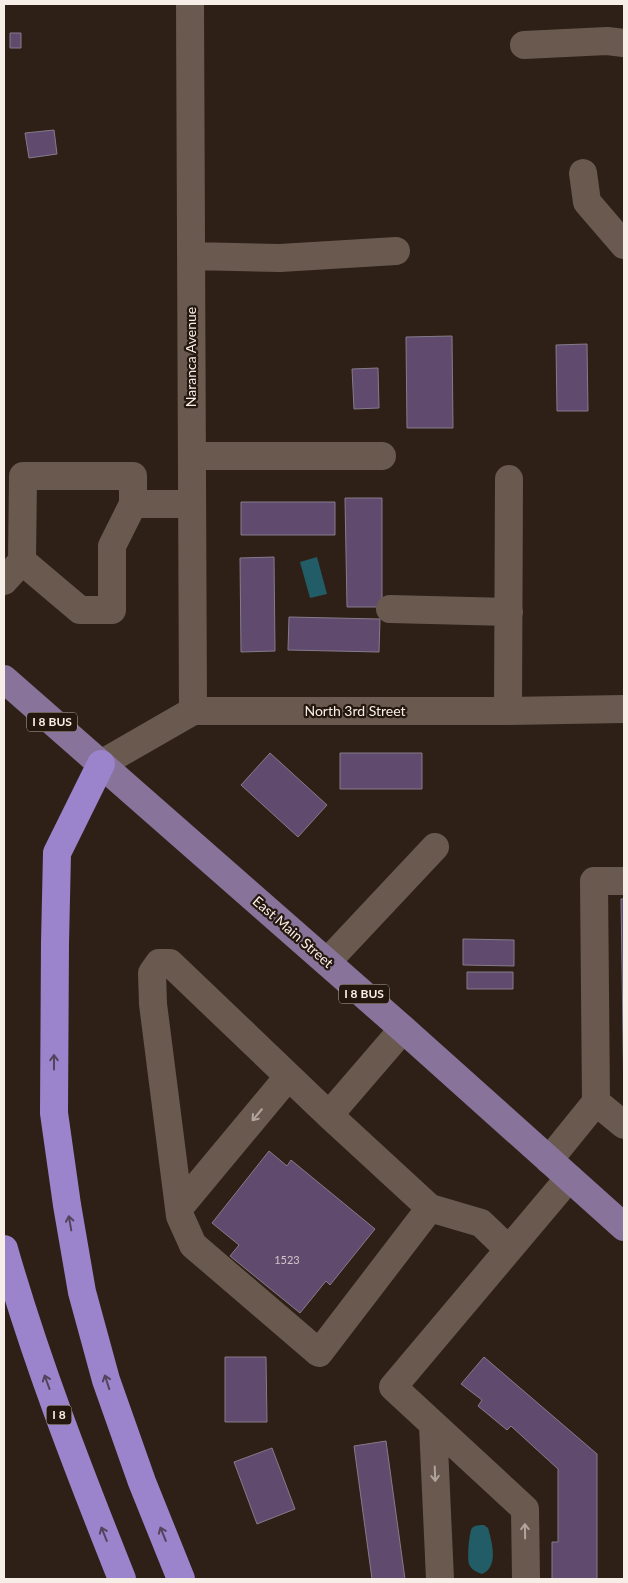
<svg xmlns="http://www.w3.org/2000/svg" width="628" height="1583" font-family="Lato,sans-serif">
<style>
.water{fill:#225c67}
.building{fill:#604a6d;stroke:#857b8b}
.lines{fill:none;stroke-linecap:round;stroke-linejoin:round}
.minor{stroke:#6a594f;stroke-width:28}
.major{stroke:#88739b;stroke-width:28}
.highway{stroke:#9c84cd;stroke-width:28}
.oneway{stroke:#54435a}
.oneway2{stroke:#b1a49c}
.labels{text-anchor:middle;stroke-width:4.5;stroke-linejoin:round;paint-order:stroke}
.number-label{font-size:11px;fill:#d2c5c9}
.shield{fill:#24170e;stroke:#b8aea7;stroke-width:1}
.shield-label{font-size:12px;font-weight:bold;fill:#f8eee8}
.street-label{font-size:14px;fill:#f8eee8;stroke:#24170e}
</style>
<rect width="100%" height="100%" fill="#2e2017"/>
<path class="water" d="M317,557L327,594L310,598L300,562Z
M484,1525L488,1528C492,1542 499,1567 482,1574C477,1572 471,1570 469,1564C467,1559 469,1532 472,1528C475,1525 480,1525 484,1525Z"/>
<path class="building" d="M10,33H21V48H10Z
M54,130L57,154L29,158L25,133Z
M452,336L453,428H407L406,337Z
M587,344L588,411H557L556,345Z
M378,368L379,408L354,409L352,369Z
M345,498H382V607H347Z
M241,502H335V535H241Z
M274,557L275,651L241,652L240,558Z
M289,617L380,619L379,652L288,650Z
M270,753L327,805L298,837L241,785Z
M340,753H422V789H340Z
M621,899H624V1102Z
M463,939L514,940V966L463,965Z
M467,972H513V989H467Z
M269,1151L287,1166L291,1160L375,1229L330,1285L326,1281L300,1313L230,1256L239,1245L212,1223Z
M225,1357H266L267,1422H225Z
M484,1357L597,1454V1579H552V1542H558V1469L511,1426L507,1430L478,1406L482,1400L461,1384Z
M386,1441L405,1579H372L354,1446Z
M272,1448L295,1509L257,1524L234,1462Z"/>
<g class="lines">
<path class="minor" d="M190,4L193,711
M524,45L607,41L624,43
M583,173L587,202L624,245
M191,256L280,258L396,251
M192,456H382
M22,561L80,610H112V546L133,504
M4,581L22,561L23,476H133V504H192
M390,609L509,612
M508,711L509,479
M101,764L193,711H508L624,709
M327,962L435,847
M596,1102L624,1125
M329,1115L430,1208L319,1353L193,1245L180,1216L153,1004L152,973L159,963H170L329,1115L403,1029
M549,1160L596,1102L594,881H624
M179,1208L288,1077
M430,1208L481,1223L508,1249
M433,1425L440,1579
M526,1579L525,1509L393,1387L569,1178"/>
<path class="major" d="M4,679L403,1029L624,1227"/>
<path class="highway" d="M101,764L57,853L55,943L54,1113L67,1205L82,1292L106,1380L142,1482L181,1579
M4,1249C36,1361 79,1471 122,1579"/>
</g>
<defs><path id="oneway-shaft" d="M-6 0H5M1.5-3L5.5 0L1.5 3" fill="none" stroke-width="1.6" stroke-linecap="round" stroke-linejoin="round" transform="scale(1.25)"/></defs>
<g class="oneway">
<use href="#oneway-shaft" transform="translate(54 1062) rotate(-90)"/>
<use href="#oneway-shaft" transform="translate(70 1223) rotate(-100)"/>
<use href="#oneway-shaft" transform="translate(47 1382) rotate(-110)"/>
<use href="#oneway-shaft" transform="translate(107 1382) rotate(-108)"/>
<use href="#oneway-shaft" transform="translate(104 1534) rotate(-112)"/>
<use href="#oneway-shaft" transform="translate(163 1534) rotate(-112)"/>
</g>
<g class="oneway2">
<use href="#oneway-shaft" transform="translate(257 1115) rotate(130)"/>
<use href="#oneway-shaft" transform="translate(435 1474) rotate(88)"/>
<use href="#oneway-shaft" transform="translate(525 1531) rotate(-91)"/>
</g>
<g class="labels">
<g class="number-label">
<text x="287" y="1264">1523</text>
</g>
<g class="shield">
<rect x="27" y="712.5" width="50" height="19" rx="4"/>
<rect x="339" y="984.5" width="50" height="19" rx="4"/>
<rect x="46.5" y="1405.5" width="25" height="19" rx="4"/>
</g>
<g class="shield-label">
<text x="52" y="726">I 8 BUS</text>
<text x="364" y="998">I 8 BUS</text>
<text x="59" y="1419">I 8</text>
</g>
<g class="street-label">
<text transform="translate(191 357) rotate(-90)" y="5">Naranca Avenue</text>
<text x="355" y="716">North 3rd Street</text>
<text transform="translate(293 932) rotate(41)" y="5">East Main Street</text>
</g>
</g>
<rect width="628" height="1583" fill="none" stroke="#f8eee8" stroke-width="10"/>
</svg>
